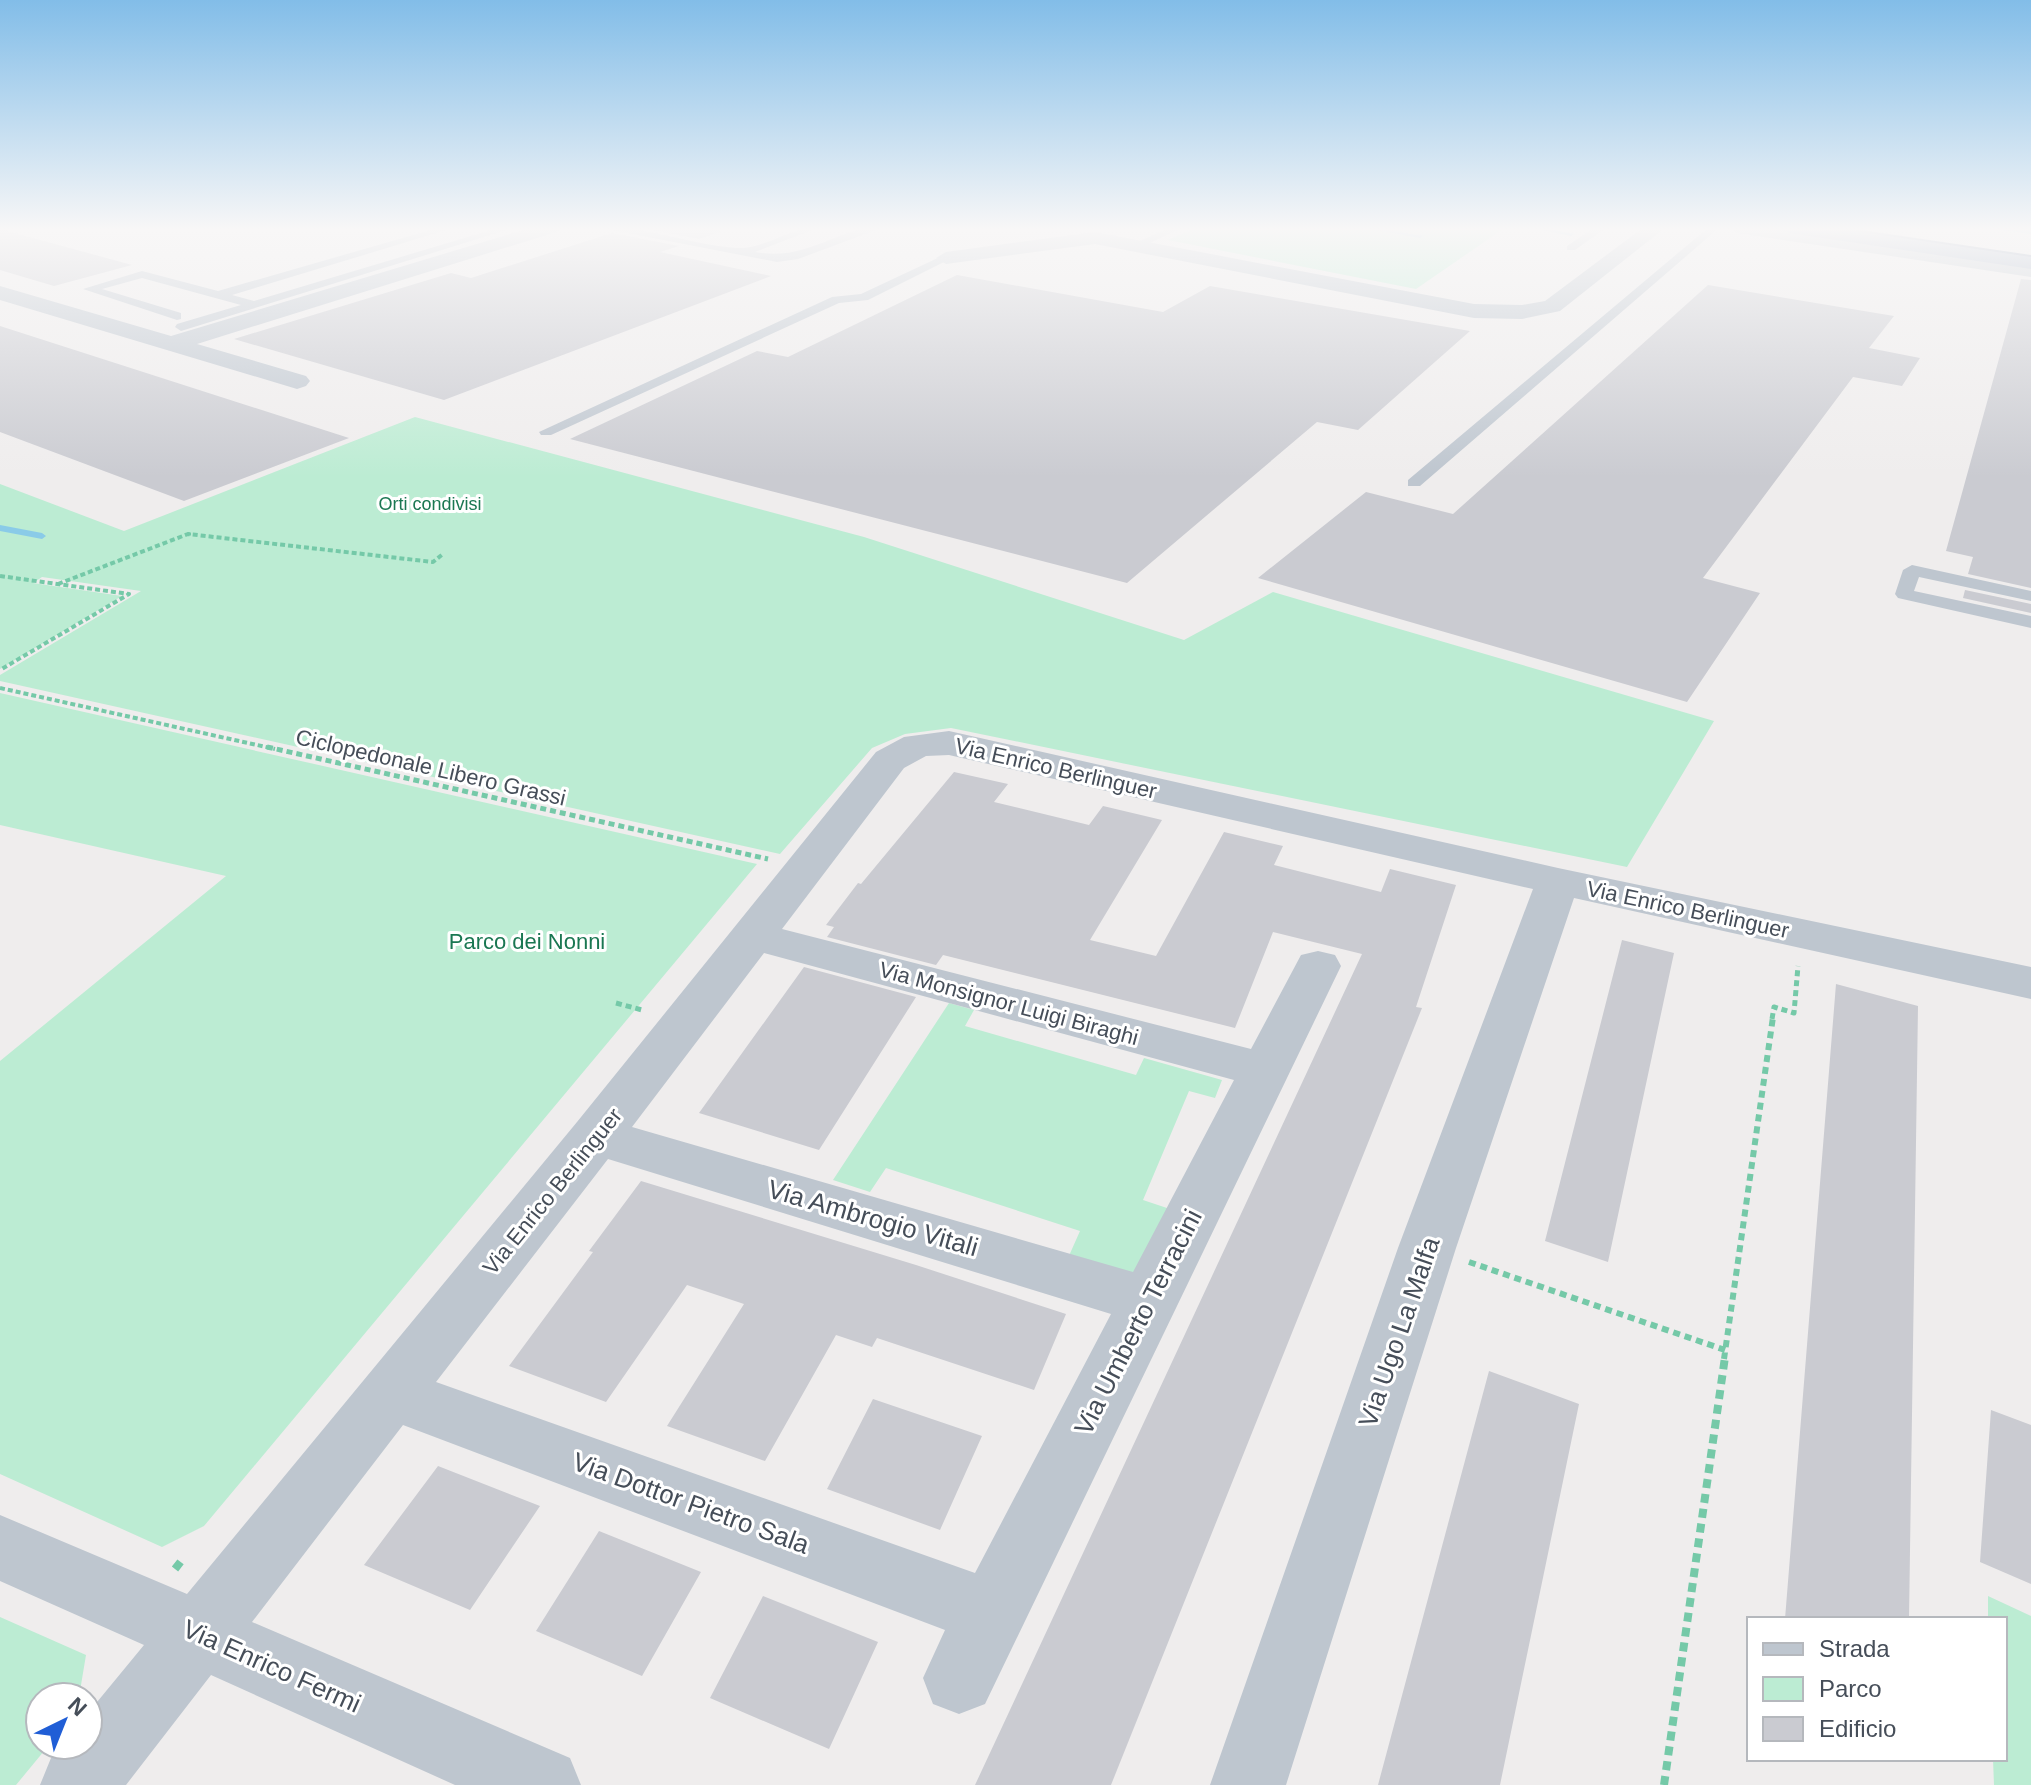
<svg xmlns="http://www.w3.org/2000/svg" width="2031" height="1785" font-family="Helvetica,sans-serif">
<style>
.green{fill:#bcecd3}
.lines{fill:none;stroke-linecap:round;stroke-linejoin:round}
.stream{fill:#8acbe8;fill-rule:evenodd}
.building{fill:#cacbd1}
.trunk-casing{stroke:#7185a6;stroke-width:4}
.path-far4{stroke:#75c9a8;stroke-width:3;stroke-dasharray:4 2;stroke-linecap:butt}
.path-far3{stroke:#75c9a8;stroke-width:4;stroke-dasharray:5 3;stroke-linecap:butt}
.path-far2{stroke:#75c9a8;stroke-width:5;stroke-dasharray:6 4;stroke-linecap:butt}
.path-far1{stroke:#75c9a8;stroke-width:6;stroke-dasharray:7 5;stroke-linecap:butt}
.path{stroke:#75c9a8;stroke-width:8;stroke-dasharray:9 6;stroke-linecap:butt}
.service{fill:#bec6cf;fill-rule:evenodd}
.minor{fill:#bec6cf;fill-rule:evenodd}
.trunk{fill:#9aaac2;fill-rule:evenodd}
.labels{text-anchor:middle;stroke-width:6;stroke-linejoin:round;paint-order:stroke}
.far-park-label{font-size:18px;fill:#1a7752;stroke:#fff}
.street-label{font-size:22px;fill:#464e59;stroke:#fff}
.park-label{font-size:22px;fill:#1a7752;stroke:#fff}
.near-street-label{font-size:26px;fill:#464e59;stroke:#fff}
</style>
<rect width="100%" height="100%" fill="#efeded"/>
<path class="green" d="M1197,227H1506L1416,289L1168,240Z
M415,417L864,537L1184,640L1273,592L1714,721L1627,867L951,728L905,734L872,748L780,854L0,681V675L141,591L42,577L33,583L122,596L0,669V484L124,531Z
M0,693L757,864L204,1526L162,1547L0,1474V1061L226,876L0,825Z
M949,1003L974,1010L965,1026L1136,1075L1144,1058L1222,1080L1215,1098L1189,1091L1143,1200L1170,1209L1141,1281L1068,1258L1080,1231L886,1168L870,1192L833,1180Z
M1988,1596L2031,1616V1785H1994L1993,1759H2005V1619H1988Z
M0,1617L86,1655L79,1697H40V1745H49L16,1785H0Z"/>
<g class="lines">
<path class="stream" d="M1360,227H1370L1423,236L1420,238Z
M1527,227H1537L1574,234L1571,236Z
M1993,227L2031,230V234L1995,229Z
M0,525L42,533L46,536L42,539L0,531Z"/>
</g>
<path class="building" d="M636,227H719L720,232L699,239Z
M0,229L132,265L54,286L0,270Z
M612,233L679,246L660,252L771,276L444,400L234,339L451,273L471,278Z
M957,275L1163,312L1210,286L1470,331L1358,430L1317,422L1127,583L570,439L757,351L788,357Z
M2021,279L2031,280V588L1968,574L1973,557L1946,551Z
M1708,285L1894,316L1869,348L1920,358L1902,386L1853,377L1703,578L1760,593L1687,702L1258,578L1366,492L1453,514Z
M0,326L349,438L184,501L0,432Z
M1965,590L2031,604V613L1963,598Z
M954,772L1008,784L994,802L1089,825L1103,806L1162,820L1090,940L1156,956L1224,832L1283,846L1274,865L1381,892L1390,869L1456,885L1416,1007L1422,1008L1111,1785H975L1362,954L1273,932L1235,1028L943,955L936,965L827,937L834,927L826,925L858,883L861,884Z
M1622,940L1674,953L1608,1262L1545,1241Z
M804,967L916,997L819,1150L699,1113Z
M1836,984L1918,1006L1909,1619H1785Z
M641,1181L916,1265L1066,1314L1034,1390L877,1338L872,1347L836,1335L765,1461L667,1426L744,1304L687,1285L606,1402L509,1366L593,1252L589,1251Z
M1489,1371L1579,1404L1500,1785H1378Z
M873,1399L982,1436L940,1530L827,1489Z
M1991,1410L2031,1425V1584L1980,1562Z
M438,1466L540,1506L470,1610L364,1565Z
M599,1531L701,1572L642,1676L536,1631Z
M763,1596L878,1642L829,1749L710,1698Z"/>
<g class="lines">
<g class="trunk-casing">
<path id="trunk" d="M1779,227H1827L2031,257V269L1789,233Z"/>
</g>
<path class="path-far4" d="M187,534H192"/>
<path class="path-far3" d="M0,576L129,594L0,670
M58,584L188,534L433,562L443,554
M0,688L275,749"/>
<path class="path-far2" d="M267,747L768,859
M616,1003L642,1010
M1772,1019L1774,1007L1794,1013L1798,966"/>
<path class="path-far1" d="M1469,1262L1725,1350
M1724,1359L1773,1017"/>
<path class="path" d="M175,1569L182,1560
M1664,1785L1725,1357"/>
<path class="service" d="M441,227H456L232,295L254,301L501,227H516L181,331L175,327L177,324L241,305L142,278L102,289L181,313V319L177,320L83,289L142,271L218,291Z
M596,227C643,225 690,245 737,248C763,250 792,226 820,227L755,252C810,262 838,225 884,227L798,259L777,262Z
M1171,227H1184L1139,248L1129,246Z
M1595,227H1607L1575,250H1567V246Z
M1709,227H1720L1420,486H1408V480Z
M942,256L952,258L868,300L839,303L551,435H541L539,432L832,297L861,294Z
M1912,565L2031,591V601L1919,577L1914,591L2031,616V628L1898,598L1895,594L1903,570Z"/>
<path class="minor" d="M533,227H562L559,231L197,344L306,376L310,381L306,386L297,389L0,300V286L171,336Z
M1644,227H1666L1560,311L1522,319L1474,318L1095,244L946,264L936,258L946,252L1095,232L1474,304L1522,305L1545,301Z
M1727,227H1774L2031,265V277L1737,233Z
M949,731L1558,868L2031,967V999L1574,898L1456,1248L1286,1785H1210L1398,1248L1533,889L949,755L926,756L904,768L782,929L1251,1049L1301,955L1318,951L1335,955L1341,966L985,1704L959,1714L933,1704L923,1678L945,1630L403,1425L252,1622L570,1758L581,1785H455L211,1675L126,1785H40L51,1758L61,1745H88V1713L144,1645L0,1581V1515L187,1594L577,1122L876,752L904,737ZM764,953L1234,1080L1133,1272L632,1127ZM608,1159L1111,1314L975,1573L436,1382Z"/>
<use href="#trunk" class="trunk"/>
</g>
<linearGradient id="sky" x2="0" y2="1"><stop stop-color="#82bde8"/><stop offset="0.48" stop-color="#f8f7f7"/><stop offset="1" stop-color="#f8f7f7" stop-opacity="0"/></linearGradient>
<rect width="2031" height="477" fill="url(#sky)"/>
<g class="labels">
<g class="far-park-label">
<text x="430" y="510">Orti condivisi</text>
</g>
<g class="street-label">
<text transform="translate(431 767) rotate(13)" y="8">Ciclopedonale Libero Grassi</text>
<text transform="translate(1056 768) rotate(13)" y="8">Via Enrico Berlinguer</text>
<text transform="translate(1688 909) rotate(12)" y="8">Via Enrico Berlinguer</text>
<text transform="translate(1009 1003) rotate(15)" y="8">Via Monsignor Luigi Biraghi</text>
<text transform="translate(552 1191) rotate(-51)" y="8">Via Enrico Berlinguer</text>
</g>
<g class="park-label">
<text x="527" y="949">Parco dei Nonni</text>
</g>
<g class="near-street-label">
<text transform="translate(873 1218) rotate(16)" y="9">Via Ambrogio Vitali</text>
<text transform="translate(1138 1322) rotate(-63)" y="9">Via Umberto Terracini</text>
<text transform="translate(1399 1332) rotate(-71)" y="9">Via Ugo La Malfa</text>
<text transform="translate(691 1503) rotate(20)" y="9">Via Dottor Pietro Sala</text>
<text transform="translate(272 1666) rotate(24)" y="9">Via Enrico Fermi</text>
</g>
</g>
<rect x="1747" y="1617" width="260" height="144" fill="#ffffff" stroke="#b5b8bd" stroke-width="2"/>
<rect x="1763" y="1643" width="40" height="12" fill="#bec6cf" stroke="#b5b8bd" stroke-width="2"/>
<text x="1819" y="1657" font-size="24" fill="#464e59">Strada</text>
<rect x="1763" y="1677" width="40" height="24" fill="#bcecd3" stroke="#b5b8bd" stroke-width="2"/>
<text x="1819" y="1697" font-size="24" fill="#464e59">Parco</text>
<rect x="1763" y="1717" width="40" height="24" fill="#cacbd1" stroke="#b5b8bd" stroke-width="2"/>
<text x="1819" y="1737" font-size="24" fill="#464e59">Edificio</text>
<g transform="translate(64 1721) rotate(43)"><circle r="38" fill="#ffffff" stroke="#b5b8bd" stroke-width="2"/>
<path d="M0-6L14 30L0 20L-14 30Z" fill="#205ed6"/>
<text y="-12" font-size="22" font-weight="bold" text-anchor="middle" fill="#464e59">N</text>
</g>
</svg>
